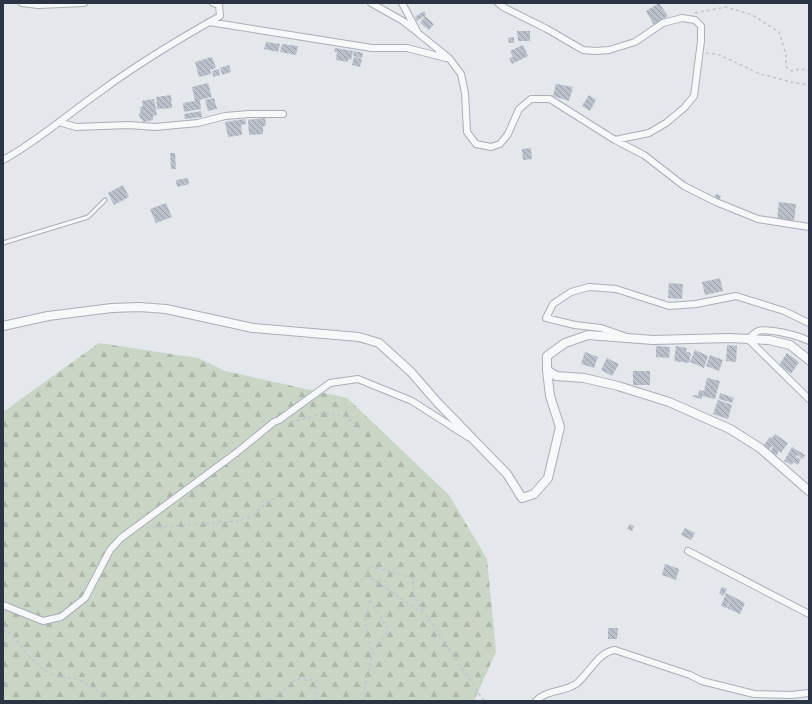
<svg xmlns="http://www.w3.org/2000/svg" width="812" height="704" font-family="Poppins,sans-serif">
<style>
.forest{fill:url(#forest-firs)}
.building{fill:url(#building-back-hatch)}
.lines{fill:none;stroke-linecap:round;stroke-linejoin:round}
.service-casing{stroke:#a9aeb7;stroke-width:5}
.minor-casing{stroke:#a9aeb7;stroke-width:8}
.tertiary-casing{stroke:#a9aeb7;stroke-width:10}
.path{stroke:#c2c5cb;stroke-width:1.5;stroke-dasharray:3 3;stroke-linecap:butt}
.service{stroke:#f7f8fa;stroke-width:3}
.minor{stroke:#f7f8fa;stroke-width:6}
.tertiary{stroke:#f7f8fa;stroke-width:8}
</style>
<defs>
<pattern id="forest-firs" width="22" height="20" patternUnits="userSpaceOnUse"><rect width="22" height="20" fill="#c9d6c5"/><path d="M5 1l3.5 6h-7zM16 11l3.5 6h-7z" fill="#adb8ab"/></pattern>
<pattern id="building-back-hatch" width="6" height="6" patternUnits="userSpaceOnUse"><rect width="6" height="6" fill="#bbc0ca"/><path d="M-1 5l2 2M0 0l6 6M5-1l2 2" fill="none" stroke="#989da6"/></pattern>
</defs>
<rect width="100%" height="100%" fill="#e4e7ec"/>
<path class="forest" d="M99,343L198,358L225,371L347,398L449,495L487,559L496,652L474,701H3V412Z"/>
<path class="building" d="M659,3L668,16L654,25L646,11Z
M424,11L426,15L417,21L415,17Z
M425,16L434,24L429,30L420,23Z
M517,31H530V41H518Z
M514,37V43H509L508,38Z
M266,42L280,44L278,52L264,49Z
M282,44L298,46L296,55L280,52Z
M523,45L528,56L512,64L509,58L513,57L510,51Z
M335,48L353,51L351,60L348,59V62L336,60L337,52H334Z
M354,51L363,53L362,58L353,56Z
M212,57L216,68L210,70L211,74L199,77L195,62Z
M354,57L362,59L360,67L352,65Z
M229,65L231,72L222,75L220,68Z
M219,69L220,75L213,77L212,71Z
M208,83L212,97L195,101L192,87Z
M556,84L573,87L569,101L553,96Z
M171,95L172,108L157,109L156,97Z
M589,95L596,100L590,111L582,106Z
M214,98L217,109L208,111L205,100Z
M154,99L157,115L153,116V120L143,122L142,119H140L139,113L141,112L140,107L143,106L142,101Z
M200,100L201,109L184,112L183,103Z
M201,111L202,117L185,119L184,114Z
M265,118L266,126H263V134L249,135L248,120Z
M245,119L246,124L241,125L242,135L228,137L225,122Z
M531,148L532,159L523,160L522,149Z
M170,153H175L176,169H171Z
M188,178L189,184L177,187L176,180Z
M123,185L129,197L114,205L108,193Z
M716,194L721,196L719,201L714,198Z
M779,202L796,204L794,222L777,220Z
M166,203L172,217L156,223L150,209Z
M720,278L723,291L705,295L702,282Z
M669,283L683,284L682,299L668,298Z
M727,345L737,346L736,362L726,361Z
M656,346L670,347L669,358L656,357Z
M676,346L687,348L686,352L691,353L689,363L674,361Z
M695,350L708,356L704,368L690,362Z
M585,352L598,357L594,368L581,364Z
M787,353L799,362L791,374L779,365Z
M710,355L723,360L719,371L706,366Z
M607,358L619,364L612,376L601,370Z
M633,371H650V385H633Z
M707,378L720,381L715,399L702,396V399L693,397V395L698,396L699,390L704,391Z
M720,393L734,398L732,403L719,399Z
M718,400L732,405L728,419L713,414Z
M775,434L788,443L781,453L779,451L776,456L770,452L773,447L772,446L769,450L763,446L770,437L772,438Z
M792,447L805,455L803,459L797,455L796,457L801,459L798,465L793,462L792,465L784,461Z
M630,524L634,526L632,531L627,529Z
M685,528L695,533L691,540L681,535Z
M665,564L679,569L676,580L662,575Z
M722,587L727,589L723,596L719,593Z
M726,593L732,596L726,608L721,606Z
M732,596L745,603L740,614L727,608Z
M608,628H618L617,639H608Z"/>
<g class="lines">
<g class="service-casing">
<path id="service" d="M3,243L88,217L105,200"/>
</g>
<g class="minor-casing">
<path id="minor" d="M22,3L38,5L84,3
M371,3L403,21L416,31
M402,3L418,33L449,58L461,74L465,93L467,132L476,144L491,147L500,144L508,134L519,109L531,99H550L615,140L644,155L684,186L716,202L758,219L809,227
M498,3L503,7L547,29L583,50L595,51L609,50L635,42L663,23L682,18L695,20L701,26V41L694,96L684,108L666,123L649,133L615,140
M209,22L372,48H407L446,58
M59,122L76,127L129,125L155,127L198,123L225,116L249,114H283
M3,160C38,141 68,114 101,91C139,63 179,39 220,16L219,5L213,3
M624,336L601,328L575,325L546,318L553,304L571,292L589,287L616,289L669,306L696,304L736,296L784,311L809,323
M809,341C800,336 769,328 758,331C755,332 751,337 748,339L809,399
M688,551L809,614
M3,605L43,621L61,617L85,598L110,550L121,538L236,453L274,422L279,420L330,383L358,379L412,401L468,437
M536,701C546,690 564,692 576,684C589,674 598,652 615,650L690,675L702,681L754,694L791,695L809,693"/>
</g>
<g class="tertiary-casing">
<path id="tertiary" d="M3,326L48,316L112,308L139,307L166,309L253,328L359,337L379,343L411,372L437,402L507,474L522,498L534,494L548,478L560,427L550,396L547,370
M809,360L790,345L769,340L729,338L653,340L588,335L565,343L547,356V370L556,376L584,378L618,386L669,402L730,429L760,448L809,491"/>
</g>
<path class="path" d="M695,13L726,7L752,15L779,32L786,54V67L792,71L800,69L809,70
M706,53L720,55L760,74L796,83L809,85
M291,421H297L322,413L344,416L364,431
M146,528L238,521L253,515L270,500L276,499
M428,617L367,575L369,566L413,578L414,597L484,701
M3,630L12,634L26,653L41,668L53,675L80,680L113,701
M263,701L274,698L296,679L316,680L315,701
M362,701L372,655L388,630L370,599L365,621L372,655"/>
<use href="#service" class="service"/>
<use href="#minor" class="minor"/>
<use href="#tertiary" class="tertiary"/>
</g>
<rect width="812" height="704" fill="none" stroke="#2b3445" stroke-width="8"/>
</svg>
